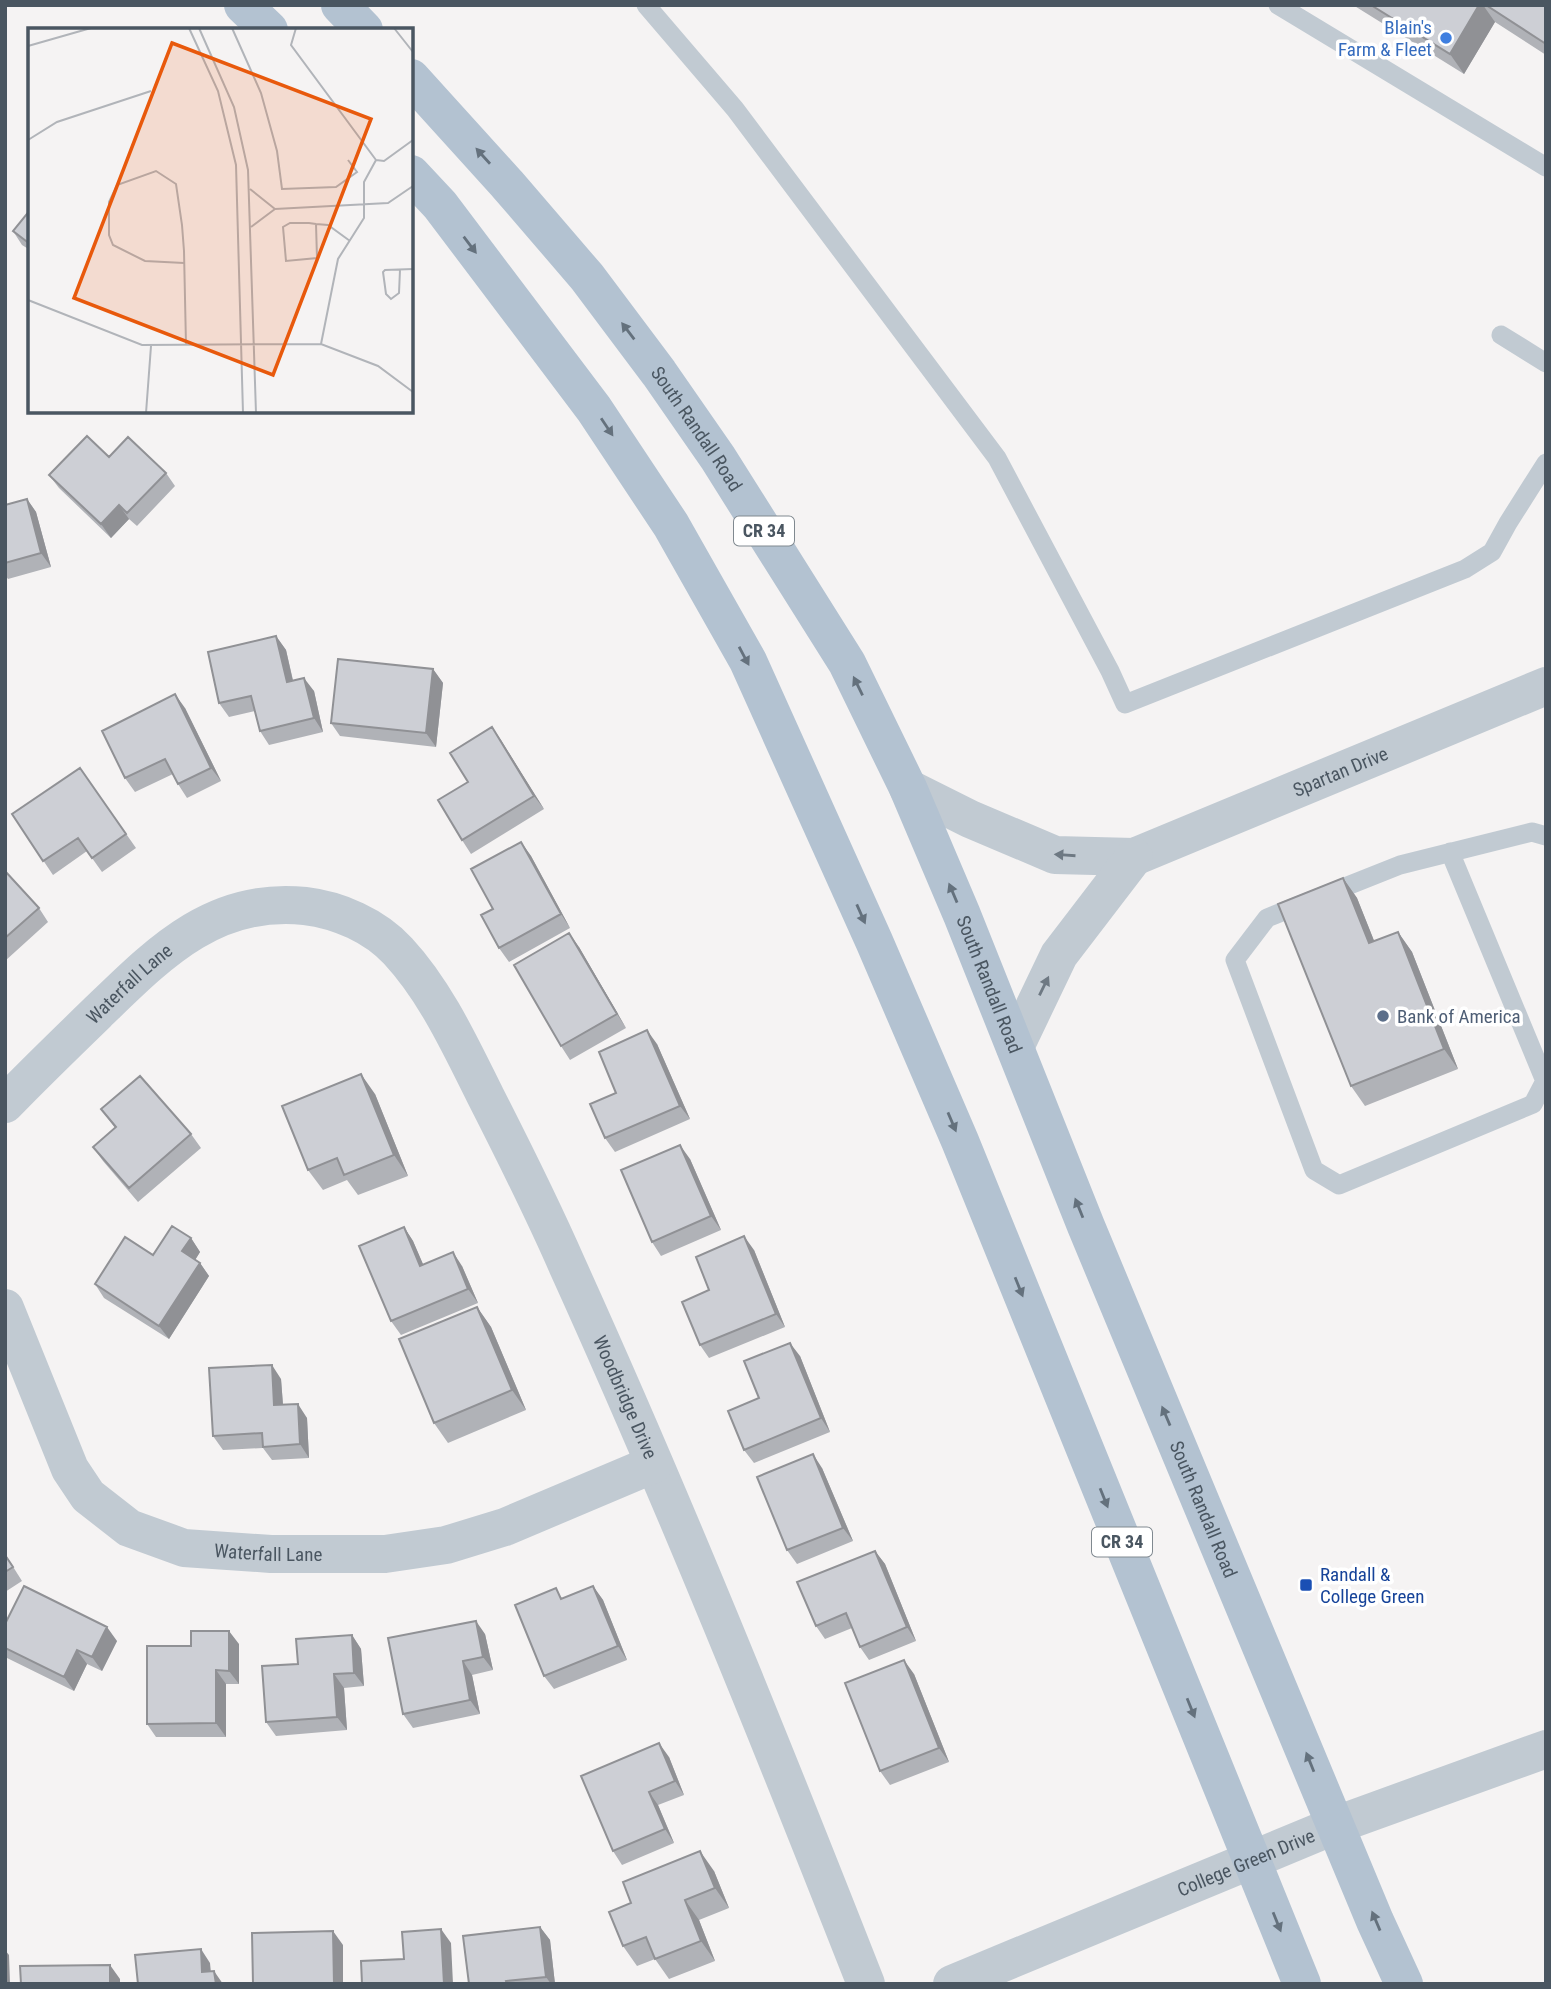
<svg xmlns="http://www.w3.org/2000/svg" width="1551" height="1989" font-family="'Roboto Condensed',sans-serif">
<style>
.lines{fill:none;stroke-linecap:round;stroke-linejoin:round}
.service{stroke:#c1cad2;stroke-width:19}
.minor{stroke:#c1cad2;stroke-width:38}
.primary{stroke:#b3c2d1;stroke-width:38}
.wall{fill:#b0b2b7}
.shaded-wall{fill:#909195}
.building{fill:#cdcfd5;stroke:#909195;stroke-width:2}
.oneway{fill:#64717d}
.oneway2{fill:#6e7983}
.shop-dot{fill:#3f7fe0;stroke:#fff;stroke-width:2.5}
.service-dot{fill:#5c6f8a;stroke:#fff;stroke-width:2.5}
.transit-dot{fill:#1a4fb4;stroke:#fff;stroke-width:2.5}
.labels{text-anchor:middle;stroke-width:7;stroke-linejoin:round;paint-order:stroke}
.shield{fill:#fff;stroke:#808990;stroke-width:2}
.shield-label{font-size:18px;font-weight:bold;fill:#4a5661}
.shop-label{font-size:19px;fill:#366cbe;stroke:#fff;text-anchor:end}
.street-label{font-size:19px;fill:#4a5661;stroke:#fff}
.service-label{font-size:19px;fill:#4e5e75;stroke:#fff;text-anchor:start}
.transit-label{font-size:19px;fill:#164399;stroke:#fff;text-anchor:start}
.inset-road{fill:none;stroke:#b1b4b9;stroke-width:2}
.view{fill:#e8590c;fill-opacity:0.15;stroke:#e8590c;stroke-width:3.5}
.inset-edge{fill:none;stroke:#4a5661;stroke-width:3.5}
</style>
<rect width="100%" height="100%" fill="#f5f3f3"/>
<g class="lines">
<path class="service" d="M646,5L735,109L997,458L1110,671L1125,704L1465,569L1492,552L1508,523L1546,463
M1278,5L1546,167
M1501,335L1546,363
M1450,852L1545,1081L1533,1104L1339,1185L1314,1170L1235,960L1267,918L1400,865L1532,832L1546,836"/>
<g class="minor">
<path id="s1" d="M908,788L970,819L1055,855L1134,857L1546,686"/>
<path d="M1015,1047L1059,955L1134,857"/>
<path id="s2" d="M5,1104C35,1073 66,1043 97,1013C157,955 213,896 305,906C339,910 375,926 398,951C436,992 461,1047 486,1097C514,1152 542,1208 567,1265C674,1501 771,1742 866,1984"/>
<path id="s3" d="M5,1308L70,1469L88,1496L129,1528L184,1548L271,1554H385L446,1545L505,1527L654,1464"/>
<path id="s4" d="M952,1984L1336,1825L1546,1749"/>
</g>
<g class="primary">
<path d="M243,5L269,30"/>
<path d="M340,5L364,30"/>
<path id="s5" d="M411,78L507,184L587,277L659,373L718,458L847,663L908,788L962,915L1086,1226L1375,1921L1404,1984"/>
<path d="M411,174L440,205L594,409L671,525L748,661L874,941L960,1141L1302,1984"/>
</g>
</g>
<path class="wall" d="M1353,5H1546V55L1495,22L1464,74Z
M30,210V250L22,245L13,231Z
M109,457L166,473L175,486L137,526L129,519L111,538L59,488L49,475Z
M27,499L36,512L51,567L8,579L5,575V505Z
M276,636L286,650L293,680L314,691L323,732L269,745L260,731L255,711L229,717L219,703Z
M433,669L443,683L436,747L340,736L331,723Z
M185,708L221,781L187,798L178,784L173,774L135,792L125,778Z
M492,727L544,809L471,854L462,840L468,782Z
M80,768L136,848L102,872L87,851L53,875L12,814Z
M521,842L531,856L570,928L509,962L499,948L493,909Z
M5,871L39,908L48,922L5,961Z
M1343,878L1357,898L1374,941L1398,932L1412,952L1458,1069L1365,1106L1351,1086Z
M579,947L626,1028L570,1060L561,1046Z
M657,1044L690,1119L615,1152L605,1138L616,1093Z
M375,1094L408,1176L358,1195L347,1180L323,1190L308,1170Z
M101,1109L191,1134L201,1148L138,1202L103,1161L93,1147L115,1128Z
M690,1159L721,1230L661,1256L652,1242Z
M404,1227L413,1241L423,1265L462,1266L478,1303L401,1335L391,1321Z
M191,1238L200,1252L195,1260L200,1263L209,1276L169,1339L104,1298L95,1284L153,1255Z
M754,1250L785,1327L709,1358L700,1345Z
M477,1307L491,1327L526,1410L448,1443L434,1423Z
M800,1356L830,1432L754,1463L744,1450L759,1398Z
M281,1379L283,1404L307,1418L309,1458L272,1460L263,1448L223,1450L213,1436Z
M822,1468L853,1541L797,1564L787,1550Z
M875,1551L885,1564L916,1641L869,1660L860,1647L852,1628L825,1639L816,1626Z
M5,1554L22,1581L5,1592Z
M593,1586L603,1600L627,1660L554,1689L544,1676L564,1598Z
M5,1624L117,1641L102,1671L87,1664L74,1691L5,1657Z
M485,1634L493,1670L472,1675L480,1714L413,1728L403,1714Z
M352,1635L361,1649L364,1686L344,1688L347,1730L276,1736L266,1722L298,1664Z
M239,1644V1684H226V1737H156L147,1724L191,1646Z
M914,1674L949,1762L890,1785L880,1771Z
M669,1757L684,1795L658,1805L674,1843L622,1865L613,1851Z
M714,1871L729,1908L699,1920L715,1961L669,1979L655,1959L637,1966L623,1946Z
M540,1927L550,1940L555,1984H469Z"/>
<path class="shaded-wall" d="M1479,5H1483L1495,22L1464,74L1450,54Z
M27,499L36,512L51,567L41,553Z
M119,505L129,519L111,538L101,524Z
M276,636L286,650L296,695L287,682Z
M433,669L443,683L436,747L426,733Z
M304,678L314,691L323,732L314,718Z
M175,694L185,708L221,781L211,768Z
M492,727L501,740L544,809L534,796Z
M521,842L531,856L570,928L561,914Z
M1343,878L1357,898L1383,963L1369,943Z
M1398,932L1412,952L1458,1069L1444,1049Z
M569,933L579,947L626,1028L617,1014Z
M647,1030L657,1044L690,1119L680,1106Z
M361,1074L375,1094L408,1176L394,1155Z
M680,1145L690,1159L721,1230L711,1216Z
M404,1227L413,1241L430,1280L420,1266Z
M744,1236L754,1250L785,1327L776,1314Z
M191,1238L200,1252L192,1265L182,1251Z
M453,1252L462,1266L478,1303L468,1289Z
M200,1263L209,1276L169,1339L159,1326Z
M477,1307L491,1327L526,1410L512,1390Z
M790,1343L800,1356L830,1432L821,1418Z
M272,1365L281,1379L284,1419L274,1405Z
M298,1404L307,1418L309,1458L300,1444Z
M813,1454L822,1468L853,1541L843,1528Z
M875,1551L885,1564L916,1641L907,1627Z
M593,1586L603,1600L627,1660L618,1646Z
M476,1621L485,1634L493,1670L483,1657Z
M107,1627L117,1641L102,1671L92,1657Z
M229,1631L239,1644V1684L229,1671Z
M352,1635L361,1649L364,1686L354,1673Z
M77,1650L87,1664L74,1691L64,1677Z
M904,1660L914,1674L949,1762L939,1748Z
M463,1661L472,1675L480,1714L470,1700Z
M216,1670L226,1684V1737L216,1723Z
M334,1674L344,1688L347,1730L337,1717Z
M659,1743L669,1757L684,1795L675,1781Z
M649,1792L658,1805L674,1843L665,1829Z
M700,1851L714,1871L729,1908L715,1888Z
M685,1900L699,1920L715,1961L701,1941Z
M540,1927L550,1940L555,1984H551L546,1977Z
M441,1929L451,1943L453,1984H444Z
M333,1931L343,1945V1984H334Z
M201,1949L210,1963L212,1984L202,1972Z
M5,1950L9,1955L10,1984H5Z
M110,1965L120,1979V1984H110Z
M214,1971L223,1984H216Z"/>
<path class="building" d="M1371,5H1479L1450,54Z
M1486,5H1546V44Z
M30,210V244L13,231Z
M87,436L109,457L128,437L166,473L127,513L119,505L101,524L49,475Z
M27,499L41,553L5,563V505Z
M276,636L287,682L304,678L314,718L260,731L251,696L219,703L208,652Z
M338,659L433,669L426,733L331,723Z
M175,694L211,768L178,784L165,759L125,778L102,731Z
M492,727L534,796L462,840L438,800L468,782L450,753Z
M80,768L126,834L92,858L78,838L43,861L12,814Z
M521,842L561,914L499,948L481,915L493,909L471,869Z
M5,871L39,908L5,938Z
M1343,878L1369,943L1398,932L1444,1049L1351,1086L1278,904Z
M569,933L617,1014L561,1046L514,965Z
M647,1030L680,1106L605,1138L590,1104L616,1093L599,1052Z
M361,1074L394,1155L344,1175L337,1158L308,1170L282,1106Z
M140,1076L191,1134L129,1188L93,1147L116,1127L101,1109Z
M680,1145L711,1216L652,1242L621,1170Z
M172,1226L191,1238L182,1251L200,1263L159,1326L95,1284L125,1237L153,1255Z
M404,1227L420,1266L453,1252L468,1289L391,1321L359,1246Z
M744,1236L776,1314L700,1345L682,1302L709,1290L696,1257Z
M477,1307L512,1390L434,1423L399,1339Z
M790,1343L821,1418L744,1450L728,1411L759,1398L744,1361Z
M272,1365L274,1405L298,1404L300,1444L263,1447L262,1433L213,1436L209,1368Z
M813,1454L843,1528L787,1550L757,1477Z
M875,1551L907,1627L860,1647L846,1613L816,1626L797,1582Z
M5,1555L13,1567L5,1572Z
M24,1586L107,1627L92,1657L77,1650L64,1677L5,1648V1624Z
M593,1586L618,1646L544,1676L515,1605L556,1588L561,1599Z
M476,1621L483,1657L463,1661L470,1700L403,1714L388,1638Z
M191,1631H229V1671L216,1670V1723L147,1724V1646H191Z
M352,1635L354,1673L334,1674L337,1717L266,1722L262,1666L298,1664L296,1639Z
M904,1660L939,1748L880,1771L845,1683Z
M659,1743L675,1781L649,1792L665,1829L613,1851L581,1776Z
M700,1851L715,1888L685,1900L701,1941L655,1959L646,1937L623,1946L609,1912L631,1903L623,1882Z
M540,1927L546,1977L506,1981L507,1984H469L463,1936Z
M441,1929L444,1984H362L361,1961L404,1959L402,1932Z
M333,1931L334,1984H253L252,1933Z
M201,1949L202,1972L214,1971L216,1984H138L135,1955Z
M110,1965V1984H21L20,1966Z"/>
<defs><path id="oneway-solid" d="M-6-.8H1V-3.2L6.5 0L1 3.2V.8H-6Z" transform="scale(1.75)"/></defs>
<g class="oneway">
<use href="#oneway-solid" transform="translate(483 156) rotate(-132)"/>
<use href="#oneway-solid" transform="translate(470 245) rotate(53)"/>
<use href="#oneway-solid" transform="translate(628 331) rotate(-127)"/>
<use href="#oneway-solid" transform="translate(607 427) rotate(56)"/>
<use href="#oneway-solid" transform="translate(744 656) rotate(62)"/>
<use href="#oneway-solid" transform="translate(858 686) rotate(-116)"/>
<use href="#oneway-solid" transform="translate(953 893) rotate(-113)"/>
<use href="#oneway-solid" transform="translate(861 914) rotate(66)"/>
<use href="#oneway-solid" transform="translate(952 1122) rotate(67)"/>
<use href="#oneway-solid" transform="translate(1079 1208) rotate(-112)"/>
<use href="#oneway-solid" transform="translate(1019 1287) rotate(68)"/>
<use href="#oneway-solid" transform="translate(1166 1416) rotate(-113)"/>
<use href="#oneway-solid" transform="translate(1104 1498) rotate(68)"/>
<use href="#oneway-solid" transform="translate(1191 1708) rotate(68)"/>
<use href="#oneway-solid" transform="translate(1310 1762) rotate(-112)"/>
<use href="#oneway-solid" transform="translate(1376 1921) rotate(-113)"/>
<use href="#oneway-solid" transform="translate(1277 1922) rotate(68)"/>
</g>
<g class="oneway2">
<use href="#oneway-solid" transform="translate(1065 855) rotate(-176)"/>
<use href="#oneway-solid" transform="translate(1044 986) rotate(-64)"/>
</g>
<circle class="shop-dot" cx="1446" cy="38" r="7"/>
<circle class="service-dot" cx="1383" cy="1016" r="7"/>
<rect class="transit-dot" x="1299" y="1578" width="14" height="14" rx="3.5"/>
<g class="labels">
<g class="shield">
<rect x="734" y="516.5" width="60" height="29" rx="5"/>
<rect x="1092" y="1527.5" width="60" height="29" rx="5"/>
</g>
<g class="shield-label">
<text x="764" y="537">CR 34</text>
<text x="1122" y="1548">CR 34</text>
</g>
<g class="shop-label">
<text x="1432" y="34">Blain's<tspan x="1432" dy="22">Farm &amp; Fleet</tspan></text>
</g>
<g class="street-label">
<text dy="7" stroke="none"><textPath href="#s5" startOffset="453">South Randall Road</textPath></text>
<text dy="7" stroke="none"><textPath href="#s1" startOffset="464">Spartan Drive</textPath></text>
<text dy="7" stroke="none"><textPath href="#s2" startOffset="173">Waterfall Lane</textPath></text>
<text dy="7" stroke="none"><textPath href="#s5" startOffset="1083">South Randall Road</textPath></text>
<text dy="7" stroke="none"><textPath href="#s2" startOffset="980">Woodbridge Drive</textPath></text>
<text dy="7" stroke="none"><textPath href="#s5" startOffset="1650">South Randall Road</textPath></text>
<text dy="7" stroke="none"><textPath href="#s3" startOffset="401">Waterfall Lane</textPath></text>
<text dy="7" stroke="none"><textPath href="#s4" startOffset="318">College Green Drive</textPath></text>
</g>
<g class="service-label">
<text x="1397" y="1023">Bank of America</text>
</g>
<g class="transit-label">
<text x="1320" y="1581">Randall &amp;<tspan x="1320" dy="22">College Green</tspan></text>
</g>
</g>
<g transform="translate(28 28)">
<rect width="385" height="385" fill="#f5f3f3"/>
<path class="inset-road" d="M161,0L190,63L208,137L215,385M171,0L206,79L220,142L228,385M204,0L233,65L249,123L254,161L308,159L329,144L320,132M268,0L263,17L348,132L336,154V190L310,231L293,316M366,0L385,24M0,18L63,0M0,112L29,94L123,63M348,132L356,133L385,112M222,161L247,181L360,175L385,158M0,165V216M288,196L289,230L258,233L255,199L262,195H281L288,196L300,197L322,213M223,199L247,181M156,235L117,233L85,217L81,207V174L89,157L128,143L148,156L154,197L156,223L158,317M372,242L371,265L363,271L358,266L355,244L357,242L385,241M0,272L114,317L293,316L350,338L385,364M118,385L123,318"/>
<path class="view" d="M144,15L343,91L245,347L46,270Z"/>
<rect width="385" height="385" class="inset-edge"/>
</g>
<rect width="1551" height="1989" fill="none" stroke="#4a5661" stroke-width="14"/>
</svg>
